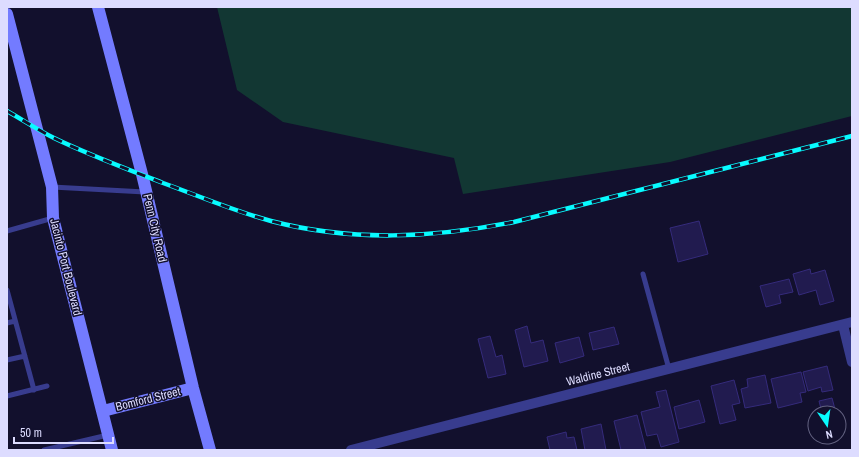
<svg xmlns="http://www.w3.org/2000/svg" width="859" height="457" font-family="'Archivo Narrow',sans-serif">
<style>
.green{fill:#123733}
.building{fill:#211b4f;stroke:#352b7c}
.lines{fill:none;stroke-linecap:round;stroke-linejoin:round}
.lane{stroke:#383c8e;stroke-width:5}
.street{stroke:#383c8e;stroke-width:10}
.secondary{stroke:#737bff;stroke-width:12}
.rail-casing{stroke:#08fbff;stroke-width:4.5}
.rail{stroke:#12102d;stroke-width:3;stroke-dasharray:9;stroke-linecap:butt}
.labels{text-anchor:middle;stroke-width:3;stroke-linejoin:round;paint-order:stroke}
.street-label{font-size:12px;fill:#dddcff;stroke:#12102d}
</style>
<rect width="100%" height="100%" fill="#12102d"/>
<path class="green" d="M217,7H852V116L670,162L463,194L454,158L283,122L237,90Z"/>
<path class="building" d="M699,221L708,254L678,262L670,228Z
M810,269L811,274L825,270L834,301L820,305L816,290L799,295L793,274Z
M789,279L793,292L779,295L781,303L766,307L760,286Z
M527,326L531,343L543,340L548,361L524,367L515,330Z
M614,327L619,344L593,350L589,333Z
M490,336L496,357L502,355L506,374L488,378L478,339Z
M579,337L584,356L560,363L555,343Z
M827,366L833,390L822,392L821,387L808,391L803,372Z
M801,372L806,392L800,393L802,402L778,408L771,379Z
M765,375L771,403L745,408L741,389L748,387L747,379Z
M734,380L740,403L732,405L736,420L720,424L711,386Z
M666,390L679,442L661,447L657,434L647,436L641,412L660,407L656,392Z
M832,398L836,413H817L816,410L821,409L819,401Z
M699,400L705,422L679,429L674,407Z
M637,415L646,450H621L614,421Z
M601,424L606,450H585L581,429Z
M566,432L567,438L574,437L577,450H550L547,437Z"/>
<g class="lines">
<path class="lane" d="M52,187L145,192
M7,231L53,218
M643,274L669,369
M7,290L34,390
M7,323L15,321
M7,360L25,356
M7,396L47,386
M44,450L108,435"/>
<path class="street" d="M843,325L852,362
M351,450L852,322"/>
<path class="secondary" d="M98,7L142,174L193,388L210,450
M7,14L52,187L53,218L112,450
M103,411L193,388"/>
<g class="rail-casing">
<path id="rail" d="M7,111C23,120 38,130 54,138C89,155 127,169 163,183C199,196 234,211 271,221C352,242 433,238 514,222L852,136"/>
</g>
<use href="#rail" class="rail"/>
</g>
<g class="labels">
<g class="street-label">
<text transform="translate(155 228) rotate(77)" y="4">Penn City Road</text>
<text transform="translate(66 267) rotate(76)" y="4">Jacinto Port Boulevard</text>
<text transform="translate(598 374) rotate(-14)" y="4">Waldine Street</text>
<text transform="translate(148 399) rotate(-14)" y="4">Bomford Street</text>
</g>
</g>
<rect width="859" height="457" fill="none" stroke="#dddcff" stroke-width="16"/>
<g transform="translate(827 425) rotate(167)"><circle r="19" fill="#12102d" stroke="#636281"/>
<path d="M0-3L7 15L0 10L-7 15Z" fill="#08fbff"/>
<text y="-6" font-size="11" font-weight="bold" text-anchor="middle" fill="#dddcff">N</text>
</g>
<path d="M14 437v6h99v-6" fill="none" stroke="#dddcff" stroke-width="2"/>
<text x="20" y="437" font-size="12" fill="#dddcff" stroke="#12102d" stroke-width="3" paint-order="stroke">50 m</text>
</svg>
